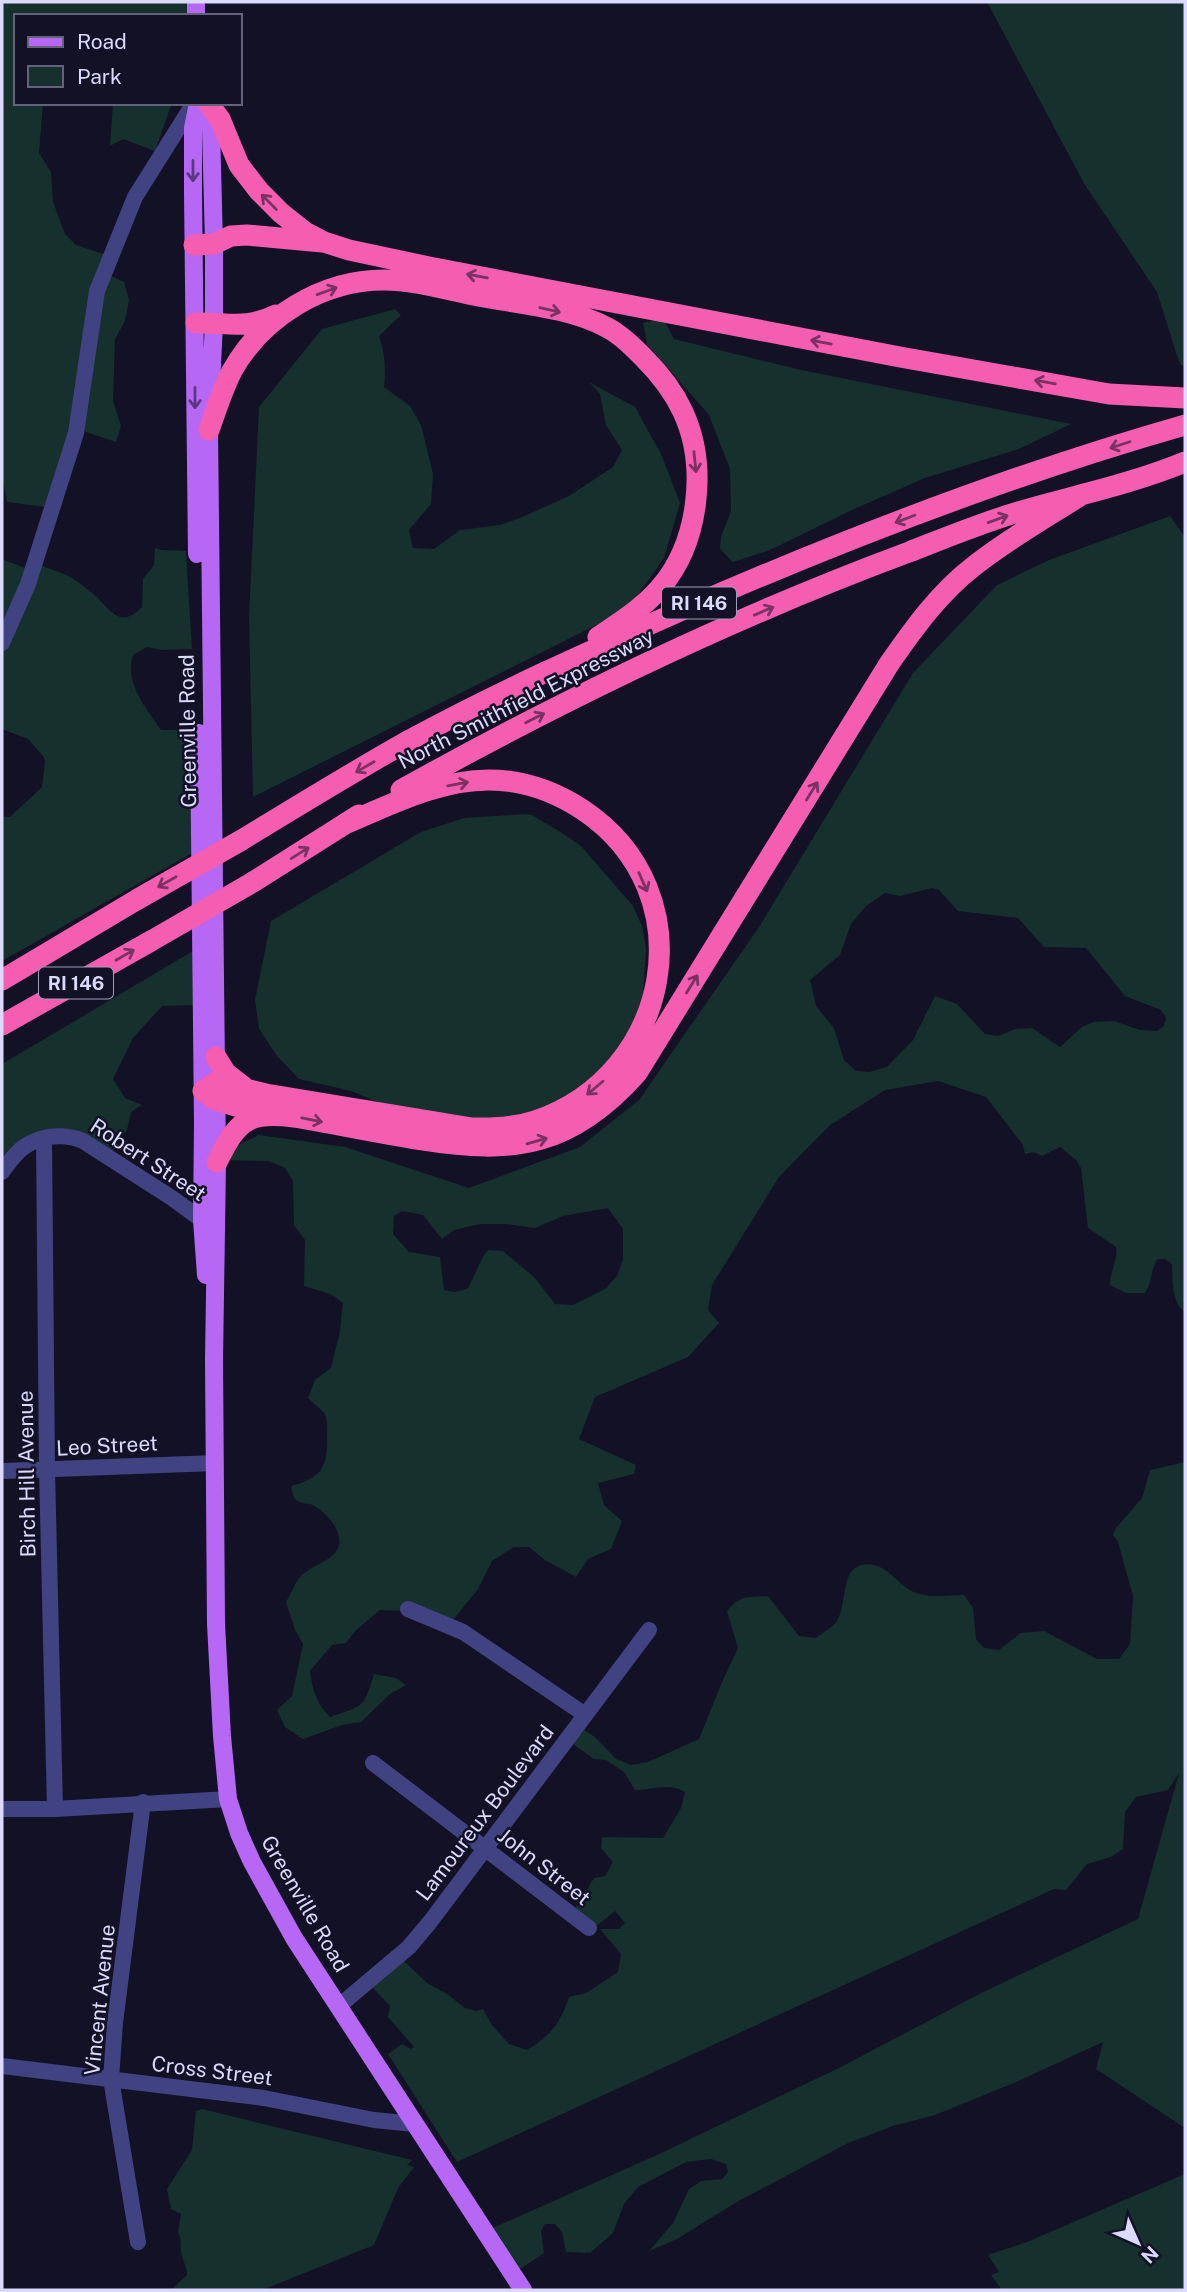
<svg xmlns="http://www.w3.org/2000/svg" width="1187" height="2292" font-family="'Public Sans',sans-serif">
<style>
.green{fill:#15302d;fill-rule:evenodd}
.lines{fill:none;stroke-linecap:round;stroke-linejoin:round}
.minor{stroke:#404282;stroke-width:16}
.major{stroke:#b668f4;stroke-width:18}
.highway{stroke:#f45db0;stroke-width:21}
.highway-bridge{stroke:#f45db0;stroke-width:21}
.oneway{stroke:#5c3883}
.oneway2{stroke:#783364}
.labels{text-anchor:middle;stroke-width:5;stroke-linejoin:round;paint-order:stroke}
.shield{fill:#131126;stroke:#9f9dbc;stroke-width:2}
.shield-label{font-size:19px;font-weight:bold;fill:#dbd9fc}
.street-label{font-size:21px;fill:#dbd9fc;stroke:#131126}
</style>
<rect width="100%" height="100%" fill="#131126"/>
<path class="green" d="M2,2H197V16H16V103H43L39,153L51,172L53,202L65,234L76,245L109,256L105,273L124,282L129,300L125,321L115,339L113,401L121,426L116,442L80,430L53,508L7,502L2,475Z
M987,2H1185V366L1181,365L1178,359L1157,292L1085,185Z
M113,103H172L155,151L123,139L110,146Z
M395,309L401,315L379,336C385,354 386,368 384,387L410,406L421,425L433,474L431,504L409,530L413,548L434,549L460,530L500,525L520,518L569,496L613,467L622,450L606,425L600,394L589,382L635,407L661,454L680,503L664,558L628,609L253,797L249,617L259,407L322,329Z
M663,318L674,339L801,370L1071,424L1019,449L925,478L852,510L770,550L733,562L720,549L721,537L731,511L730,469L709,415L647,344L643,323Z
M1170,516L1185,537V1312C1171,1302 1173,1280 1172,1264L1165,1259H1158C1150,1269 1153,1281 1145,1293H1126L1110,1285C1110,1271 1118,1261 1116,1247L1088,1228L1081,1168L1076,1160L1060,1147L1042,1156L1034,1152L1025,1154L1023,1145L986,1097L938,1081L885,1090L829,1126L779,1177L712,1285L708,1310L719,1323L688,1357L595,1397L579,1439L636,1465L634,1474L598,1483L604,1505L622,1521L611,1549L588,1559L576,1577L545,1560L529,1547H514L492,1561L478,1589L448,1626L407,1611L380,1610L356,1630L346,1643L332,1645L310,1671C312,1688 317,1705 330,1717C363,1706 364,1708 374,1674L396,1678L406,1685L390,1694L361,1722L342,1725L303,1739L285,1727L277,1710L292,1696L303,1644L295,1630L286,1602C291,1594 294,1585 299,1578C314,1560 355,1560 333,1523C329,1517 319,1508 313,1505C307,1503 297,1504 294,1497C292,1494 292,1490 291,1486C323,1478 328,1466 327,1435C327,1428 328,1419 324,1413C320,1408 313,1403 308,1398L315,1380L331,1368L340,1331L343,1303L330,1294L304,1286L305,1240L294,1225L293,1181L285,1168L269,1161L221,1160L219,1154L259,1135L345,1147L469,1188L580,1147L639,1100L759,927L913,673L997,585L1049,560ZM932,888L939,890L958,911L1018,918L1044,947L1086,948L1125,996L1161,1010L1166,1018L1164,1026L1157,1031L1140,1030L1114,1021L1094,1022L1082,1027L1060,1047L1032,1028L1015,1029L998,1036L985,1034L957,1004L935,996L913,1040L887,1067L869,1072L856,1071L844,1060L834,1028L816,1006L810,980L840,955L851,924L866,906L885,893L900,896ZM608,1208L623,1229V1260L617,1276L605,1289L573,1305L555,1304L535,1278L503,1251L488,1250C478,1262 476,1276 467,1289L455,1292L444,1290L440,1257L409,1252L393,1234L394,1216L402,1211L423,1215L442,1239L454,1230L480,1224H506L535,1228L563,1216Z
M155,548L161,550L186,551L192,649L162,650L147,647L133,655C124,683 146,708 161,730H195L201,848L2,961V817H10L42,787L45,761L43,756L28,739L2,729V559L33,571L40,565C52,570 66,573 76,581C84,586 91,592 98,598C113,615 123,627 142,607L143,579L154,565Z
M526,814L532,815L562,833L581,846L633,906L642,926L646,949L643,997L629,1051L590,1091L515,1121L410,1115L351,1091L299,1079L277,1056L259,1029L255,1000L271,921L421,832L464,818Z
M193,951L195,1005L162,1006L133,1038L113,1079L125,1098L142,1105L131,1112L127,1130L109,1156L84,1143L33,1144L2,1175V1064Z
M1185,1462V2128L1096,2069L1103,2042L1014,2083L935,2115L893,2126L848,2143L735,2203L677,2239L649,2251L673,2223L689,2189L701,2181L722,2179L728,2172L726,2164L711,2159L686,2162L638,2187L624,2204L613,2233L590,2253L566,2252L562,2232L555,2224H545L541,2231L544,2253L513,2274L486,2231L657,2155L841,2067L983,1992L1138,1919L1179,1773L1168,1790L1136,1797L1125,1812L1123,1849L1111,1857L1087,1864L1066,1890L1054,1889L457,2162L388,2054L402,2044L411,2049L414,2047L388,2017L390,2006L370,1985L401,1958L427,1983L447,1994L465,2008L476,2011L483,2009L492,2025L509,2044L527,2050C551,2035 560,2024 569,1997L586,1993L618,1972L621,1954L600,1929H619L625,1923L615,1911L593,1929L572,1914L594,1878L605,1876L613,1862L601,1848L602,1837L663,1838L681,1808L685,1792C668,1782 653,1790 635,1790L624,1772L606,1760L594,1759L570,1742L578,1726L595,1737L616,1759L631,1765L648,1762L699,1739L722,1682L738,1648L727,1611C740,1595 748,1597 768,1596L799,1636L816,1638C822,1633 833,1627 837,1621C849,1601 838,1558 874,1565C892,1569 901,1590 920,1594C933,1598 950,1595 964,1595L973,1608L976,1639L984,1648L999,1650L1021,1633L1044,1631L1097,1659H1119L1130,1644L1133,1596L1118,1542L1113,1535L1116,1528L1142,1498L1150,1470Z
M202,2109L412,2160L407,2165L414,2167L398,2188L374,2245L262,2290H171L187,2275C187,2266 182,2260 181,2251C180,2243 182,2240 178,2232L181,2214L171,2209L167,2189L192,2150L196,2111Z
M1185,2174V2290H1002L991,2275L999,2272L988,2255L1027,2242Z"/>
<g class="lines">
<path class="minor" d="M2,643L28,584L76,433L97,291L135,197L194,103
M44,1138L47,1470L55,1809
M2,1172C8,1164 15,1153 24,1147C41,1135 65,1133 83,1141L172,1198L202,1220
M2,1471L215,1463
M408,1609L463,1632L584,1714
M373,1763L589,1928
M2,1809H55L228,1799
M339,2006L409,1947L430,1922L649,1630
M2,2066L264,2098L374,2120L415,2124
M138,2242L111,2079L115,2023L143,1802"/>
<path class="major" d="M196,2V16
M203,103L211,128L214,244V322L209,430L217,1162L214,1360L216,1624L222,1736L228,1799L239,1833L252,1862L294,1938L523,2290
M197,554L193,192V128L198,103
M199,733L203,1123L202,1220L206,1275"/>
<path class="highway" d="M208,103L220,119L239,165L259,191L281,213L305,232L324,242L349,250L429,267L900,357L1109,394L1185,398
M194,245L214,244L231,236L247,235L322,242
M196,323C228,322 244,330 276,315
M209,430C216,411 222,390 232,371C262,317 322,280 384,280C415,280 447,290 478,296C520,304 568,307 606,327C620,334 632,346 643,357C660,374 673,390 683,412C708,466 699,543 660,588C643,608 620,622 598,637
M401,790C564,699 734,617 909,552C945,538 981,523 1018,512C1073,496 1132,484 1185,462
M240,841C296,807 351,773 408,741C496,693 588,652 680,611C844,539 1013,474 1185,425
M253,882L359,815
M2,980L138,899
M2,1025L151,941
M216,1057L226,1073L244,1087
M266,1115L215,1100L203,1091L216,1082L266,1094L472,1128C493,1128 514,1128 535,1121C672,1075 707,893 583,810C554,791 524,780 489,780C439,780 392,804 347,823
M217,1162C225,1147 233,1128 249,1120C269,1110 306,1119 328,1123C359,1129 390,1135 422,1140C515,1155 572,1146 637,1073L889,664C914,628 939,593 974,566C1008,539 1047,517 1083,494"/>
<path class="highway-bridge" d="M138,899L240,841
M151,941L253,882"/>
</g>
<defs><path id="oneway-shaft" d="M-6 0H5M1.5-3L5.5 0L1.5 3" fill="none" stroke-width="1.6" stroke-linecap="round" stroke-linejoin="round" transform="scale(1.75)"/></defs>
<g class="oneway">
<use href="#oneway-shaft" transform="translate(193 171) rotate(90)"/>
<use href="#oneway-shaft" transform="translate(195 398) rotate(90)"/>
</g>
<g class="oneway2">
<use href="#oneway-shaft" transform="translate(269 202) rotate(-135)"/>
<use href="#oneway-shaft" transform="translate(477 276) rotate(-170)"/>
<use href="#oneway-shaft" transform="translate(327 291) rotate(-20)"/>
<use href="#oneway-shaft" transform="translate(550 310) rotate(13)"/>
<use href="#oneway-shaft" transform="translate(821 342) rotate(-169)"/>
<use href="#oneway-shaft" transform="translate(1045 382) rotate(-170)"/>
<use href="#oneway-shaft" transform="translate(1120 445) rotate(162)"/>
<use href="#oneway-shaft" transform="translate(695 462) rotate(84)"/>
<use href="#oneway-shaft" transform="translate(905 519) rotate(159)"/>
<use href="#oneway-shaft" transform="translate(998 519) rotate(-20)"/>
<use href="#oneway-shaft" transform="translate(764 611) rotate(-23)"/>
<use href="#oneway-shaft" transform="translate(535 718) rotate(-27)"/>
<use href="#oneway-shaft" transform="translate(365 767) rotate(150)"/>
<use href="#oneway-shaft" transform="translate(458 784) rotate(-10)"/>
<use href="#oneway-shaft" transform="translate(812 791) rotate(-58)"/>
<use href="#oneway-shaft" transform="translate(300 853) rotate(-32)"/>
<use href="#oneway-shaft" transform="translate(167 882) rotate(150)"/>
<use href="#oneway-shaft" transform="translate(643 882) rotate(66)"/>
<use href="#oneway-shaft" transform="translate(125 955) rotate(-30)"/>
<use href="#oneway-shaft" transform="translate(692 984) rotate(-58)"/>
<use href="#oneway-shaft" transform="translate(595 1088) rotate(140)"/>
<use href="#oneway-shaft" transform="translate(312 1120) rotate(11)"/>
<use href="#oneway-shaft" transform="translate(537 1141) rotate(-16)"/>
</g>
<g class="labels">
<g class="shield">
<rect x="662" y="587.5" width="74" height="31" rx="5"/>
<rect x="39" y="967.5" width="74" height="31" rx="5"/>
</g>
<g class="shield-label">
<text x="699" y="610">RI 146</text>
<text x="76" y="990">RI 146</text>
</g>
<g class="street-label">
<text transform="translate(526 699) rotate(-27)" y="7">North Smithfield Expressway</text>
<text transform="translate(188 731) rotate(-91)" y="7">Greenville Road</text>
<text transform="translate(148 1160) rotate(33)" y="7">Robert Street</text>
<text transform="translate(107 1446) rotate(-3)" y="7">Leo Street</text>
<text transform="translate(27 1474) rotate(-91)" y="7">Birch Hill Avenue</text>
<text transform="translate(485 1813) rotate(-53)" y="7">Lamoureux Boulevard</text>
<text transform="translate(544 1867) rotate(38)" y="7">John Street</text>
<text transform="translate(305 1904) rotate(60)" y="7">Greenville Road</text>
<text transform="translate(100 2000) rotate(-84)" y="7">Vincent Avenue</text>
<text transform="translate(212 2071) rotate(7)" y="7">Cross Street</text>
</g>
</g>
<rect width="1187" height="2292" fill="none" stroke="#dbd9fc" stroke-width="7"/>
<rect x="14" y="14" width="228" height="91" fill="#131126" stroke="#63617c" stroke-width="2"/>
<rect x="28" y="37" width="35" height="10" fill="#b668f4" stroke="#63617c" stroke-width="2"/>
<text x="77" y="49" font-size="21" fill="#dbd9fc">Road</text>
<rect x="28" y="66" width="35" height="21" fill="#15302d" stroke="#63617c" stroke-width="2"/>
<text x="77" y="84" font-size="21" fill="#dbd9fc">Park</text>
<g transform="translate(1138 2243) rotate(135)" stroke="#131126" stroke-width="5" paint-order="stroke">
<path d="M0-5L12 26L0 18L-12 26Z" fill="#dbd9fc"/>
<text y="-10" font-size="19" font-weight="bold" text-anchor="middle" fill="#dbd9fc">N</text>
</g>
</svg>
